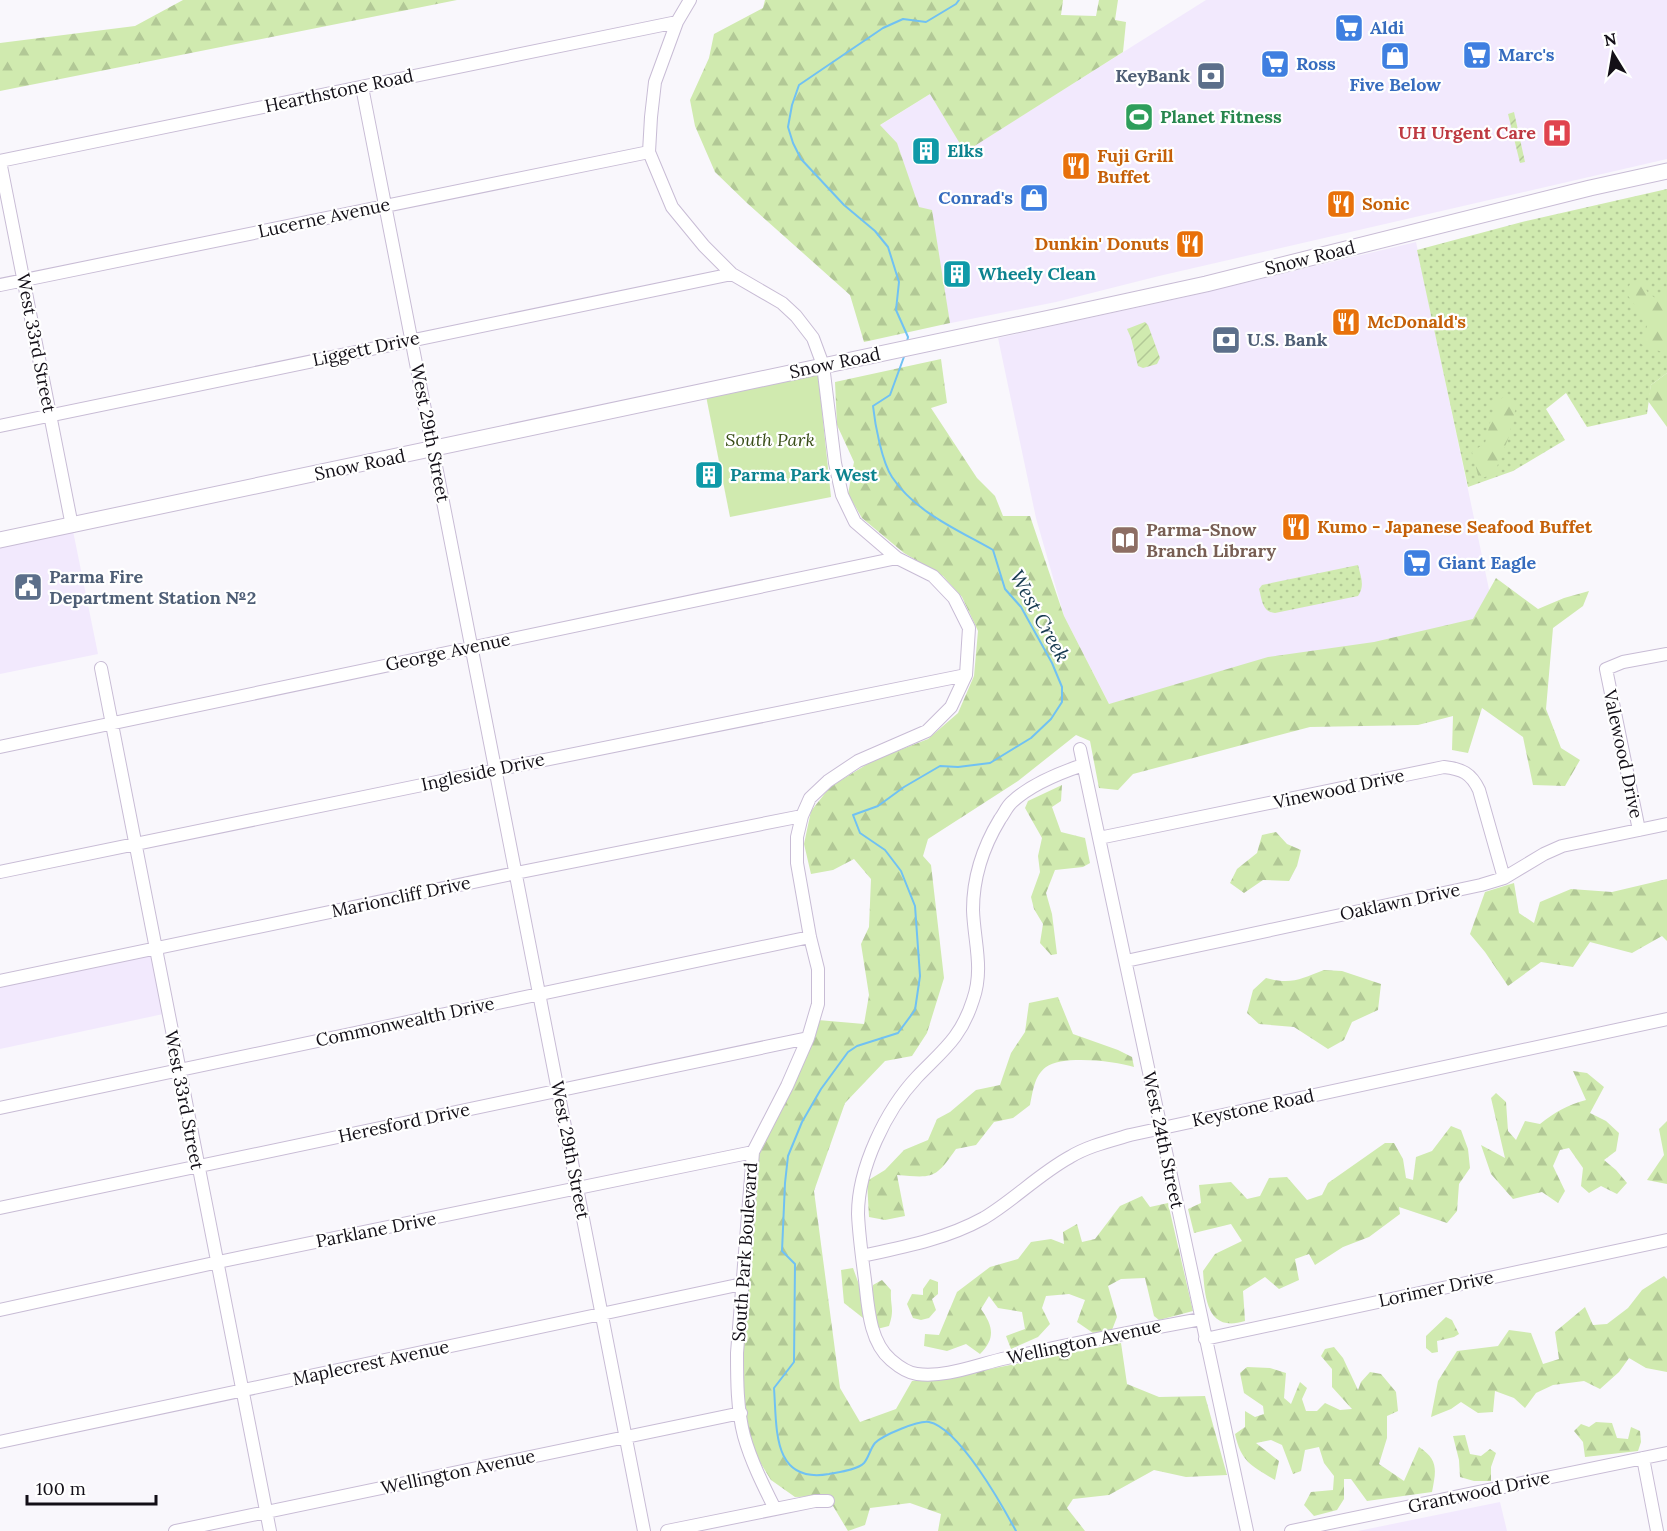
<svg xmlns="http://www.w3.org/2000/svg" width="1667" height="1531" font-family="Lora,serif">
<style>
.built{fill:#f2e9fd}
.grass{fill:url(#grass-dots)}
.forest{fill:url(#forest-firs)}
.park{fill:#d0eaaf}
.garden{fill:url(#garden-furrows)}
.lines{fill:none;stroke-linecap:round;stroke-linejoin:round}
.stream{stroke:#70c1f3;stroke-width:2}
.minor-casing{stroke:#c8bcd5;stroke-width:14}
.major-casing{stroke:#c8bcd5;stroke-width:17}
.minor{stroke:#fff;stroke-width:12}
.major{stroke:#fff;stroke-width:15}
.labels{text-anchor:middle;stroke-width:4.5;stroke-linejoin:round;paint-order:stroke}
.shop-label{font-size:18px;font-weight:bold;fill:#366cbe;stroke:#fff;text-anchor:start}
.service-label{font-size:18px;font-weight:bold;fill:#4e5e75;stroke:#fff;text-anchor:start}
.street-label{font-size:18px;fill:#130f17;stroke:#fff}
.leisure-label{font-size:18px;font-weight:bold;fill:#27864d;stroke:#fff;text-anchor:start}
.health-label{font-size:18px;font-weight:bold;fill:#be3a42;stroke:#fff;text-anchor:end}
.culture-label{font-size:18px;font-weight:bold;fill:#0d838f;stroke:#fff;text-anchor:start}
.food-label{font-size:18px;font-weight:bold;fill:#c56008;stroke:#fff;text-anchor:start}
.park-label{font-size:18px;font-style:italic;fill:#394e18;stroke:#fff}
.education-label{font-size:18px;font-weight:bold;fill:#785e54;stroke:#fff;text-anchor:start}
.water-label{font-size:20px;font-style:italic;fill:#173b50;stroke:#fff}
</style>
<defs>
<pattern id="grass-dots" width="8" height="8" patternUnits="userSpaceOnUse" patternTransform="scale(1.5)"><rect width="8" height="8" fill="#d0eaaf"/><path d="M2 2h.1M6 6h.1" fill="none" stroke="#b2c896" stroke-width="1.8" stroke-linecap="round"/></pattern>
<pattern id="forest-firs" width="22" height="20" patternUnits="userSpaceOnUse" patternTransform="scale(1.5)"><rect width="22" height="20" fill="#d0eaaf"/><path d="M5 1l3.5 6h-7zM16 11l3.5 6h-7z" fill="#b2c896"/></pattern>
<pattern id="garden-furrows" width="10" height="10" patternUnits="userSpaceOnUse" patternTransform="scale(1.5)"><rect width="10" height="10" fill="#d0eaaf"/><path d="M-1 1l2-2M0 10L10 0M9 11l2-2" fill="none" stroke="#b2c896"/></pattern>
</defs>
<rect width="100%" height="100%" fill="#f9f7fc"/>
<path class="built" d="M1206,0H1667V159L1159,276L1056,302L941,325L879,126L930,94L966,151Z
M1416,242L1495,618L1109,704L1064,616L1036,518L998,338L1181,298Z
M72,526L98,654L0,674V540Z
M155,949L168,1013L0,1049V981Z
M1500,1502L1507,1531H1358Z"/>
<path class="grass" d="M1667,189V373L1651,385L1647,414L1587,427L1566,393L1546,409L1565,440L1513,471L1468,487L1417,250L1522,222Z
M1358,565C1361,577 1365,586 1358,596L1275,613C1262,612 1262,599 1259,589L1262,585Z"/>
<path class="forest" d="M183,0H457L0,91V43L135,26Z
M765,0H1063L1061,15L1096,16L1099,0H1118L1115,20L1126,22L1123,52L965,152L930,94L880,125L897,143L919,207L932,210L950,323L864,342L850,295L747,203L715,172L695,126L690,100L709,58L714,34L763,8Z
M1640,278L1648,293L1658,300L1667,291V354L1641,344L1648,323L1626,293L1630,284Z
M941,359L947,403L931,408L977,478L995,496L1003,516H1030L1064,616L1109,704L1268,657L1374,642L1473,619L1496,578L1538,609L1564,598L1589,591L1583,606L1553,628L1546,709L1561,748L1580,760L1565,786L1533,785L1523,737L1482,708L1468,753L1452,750L1453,716L1418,725L1310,727L1133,774L1118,790L1099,788L1090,741L1076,735L1018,781L928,839L923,856L931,865L944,978L927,1033L912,1056L885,1061L845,1103L814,1191L840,1388L860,1422L896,1409L912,1381L965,1374L1121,1343L1127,1384L1159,1397L1205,1396L1227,1475L1186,1477L1154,1470L1109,1495L1073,1499L1067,1508L1085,1531H938L941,1514L910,1503L870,1508L865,1525L848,1531L827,1496L795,1497L771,1480L758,1459L748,1430L741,1368L758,1154L818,1020L864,1024L869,995L861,944L869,927L871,879L854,859L833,870L811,874L804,844L811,811L830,787L874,760L928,739L958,713L974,676L978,631L962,597L943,576L904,553L862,518L848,494L854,462L837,425L835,382Z
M1667,373V427L1648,401L1651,385Z
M1508,394L1517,403L1508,439L1494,474L1479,479L1472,452L1485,443L1495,403Z
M1062,785L1061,801L1052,807L1061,832L1085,838L1090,863L1083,867L1055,870L1046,893L1052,914L1057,954L1051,955L1040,943L1043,924L1034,909L1031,897L1040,872L1038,856L1042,838L1025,808L1028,801Z
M1276,832L1287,844L1301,850L1297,866L1289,881L1263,880L1244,893L1230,883L1237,869L1257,853L1262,835Z
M1667,879V941L1662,936L1632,953L1590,942L1573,967L1541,962L1508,986L1485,952L1470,934L1485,892L1514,883L1519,913L1534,923L1540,902L1571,889L1612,892Z
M1324,970L1342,971L1381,984L1378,1010L1352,1022L1344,1040L1328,1049L1294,1027L1259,1024L1247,1013L1253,990L1266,978C1291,985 1301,979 1324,970Z
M1058,997L1073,1034L1118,1050L1132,1057L1134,1067C1115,1061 1063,1055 1046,1067C1034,1076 1033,1091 1030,1105L1013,1118L994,1122L976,1145L956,1149C935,1179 934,1178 897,1175L905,1216L885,1220L869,1217L867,1181L885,1170L904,1150L928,1140L937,1119L950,1112L976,1090L1000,1085L1011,1053L1025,1032L1029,1003Z
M1573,1071L1587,1073L1604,1087L1590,1113L1606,1121L1619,1133L1616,1151L1604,1160L1616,1170L1627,1183L1617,1194L1601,1186L1589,1193L1581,1186L1583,1168L1569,1148L1560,1150L1553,1166L1565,1191L1558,1203L1542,1192L1513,1199L1491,1174L1481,1145L1505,1158L1491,1098L1496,1093L1506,1102L1508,1131L1516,1140L1525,1121L1540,1124C1555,1112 1567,1105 1586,1100Z
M1667,1121V1184L1647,1180L1664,1155L1659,1129Z
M1451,1126L1461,1130L1468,1149L1470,1168L1459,1184L1457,1211L1447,1223L1399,1207L1400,1214L1369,1237L1343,1247L1315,1265L1309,1254L1295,1259L1299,1280L1279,1289L1265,1277L1243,1291L1245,1321C1207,1333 1205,1298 1203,1271L1215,1254L1242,1241L1231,1224L1194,1233L1188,1209L1201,1203L1199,1185L1231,1182L1247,1199L1260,1196L1269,1178L1287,1177L1307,1200L1322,1195L1328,1183L1385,1143H1394L1403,1159L1406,1178L1413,1180L1416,1157L1432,1151Z
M1142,1196L1150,1207L1168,1203L1193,1311L1159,1320L1154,1316L1145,1278L1121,1279L1108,1286L1117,1317L1112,1330L1093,1333L1077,1322L1085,1300L1069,1294L1046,1296L1042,1308L1050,1324L1038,1337L1011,1349L1006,1336L1025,1329L1022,1312L998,1308L989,1296L981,1309C993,1326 996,1338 980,1354L966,1344L947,1351L924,1346L925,1334L939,1335L957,1292L990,1267L1018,1259L1031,1242L1051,1239L1064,1244L1063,1232L1077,1224L1082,1242L1095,1239L1120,1206Z
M853,1268L861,1290L871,1295L873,1285L882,1280L891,1290C890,1307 895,1308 889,1326L877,1329L844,1303L841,1270Z
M1664,1276L1667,1279V1372L1646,1368L1629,1358L1619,1372L1600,1389L1584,1381L1553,1385L1536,1393L1525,1408L1514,1398L1495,1391L1493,1412L1478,1413L1461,1402L1451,1409L1431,1417L1438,1381L1457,1351L1498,1346L1509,1330L1531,1333L1543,1364L1559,1359L1555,1332L1585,1307L1593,1325L1607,1324L1628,1308L1642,1290Z
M930,1279L938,1282V1294L932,1299L936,1310L929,1318L921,1320L913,1318L907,1304L912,1294L923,1295V1289Z
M1446,1317L1452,1320L1459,1334L1454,1337L1437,1341L1438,1352L1432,1353L1426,1348V1336Z
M1334,1347L1343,1358L1358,1390L1361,1382L1370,1372L1381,1374L1396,1392L1398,1411L1387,1416V1438L1379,1464L1404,1481L1419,1447C1439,1460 1436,1471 1432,1492L1367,1501L1351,1479H1344V1499L1337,1510L1314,1516L1304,1505L1311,1492L1333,1490L1334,1476L1324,1463L1319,1447L1305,1450L1301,1471L1293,1474L1282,1445L1271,1440L1256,1443L1279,1461L1275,1480C1252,1466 1241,1462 1235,1434L1245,1427V1411L1255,1417L1264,1414L1263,1406L1244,1393L1240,1373L1247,1367L1270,1368L1286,1373L1284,1398L1291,1404L1300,1382L1307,1388L1302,1399L1306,1411H1317L1325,1403L1340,1410L1352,1409L1332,1387V1369L1321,1356L1325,1349Z
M1596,1422L1612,1423L1617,1438L1628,1439L1631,1427L1640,1431L1641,1442L1638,1451L1585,1457L1583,1442L1574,1431L1581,1424L1589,1427Z
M1465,1435L1470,1454L1481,1456L1490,1449L1496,1453L1491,1467V1481H1474L1460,1477L1459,1460L1453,1436Z"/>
<path class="park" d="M818,373L831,497L730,517L706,396Z"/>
<path class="garden" d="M1514,112L1525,162L1520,163L1508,114Z
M1145,322L1148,325L1160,358L1157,364L1143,368L1138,366L1131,338L1127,329Z"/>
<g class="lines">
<path class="stream" d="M907,342L908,337L896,310L899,282L888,247L875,231L844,205L801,159L793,143L788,127L792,105L799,85L883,28L903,19L926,22L956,4L959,0
M905,354L890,395L873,406C875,425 882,462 892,477C915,512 958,530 993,550L1005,589L1021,607L1052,663L1062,687V702L1051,719L1031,738L990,763L958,767L940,766L904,787L878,806L853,815L860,833L885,850L901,871L915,906L920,976L915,1010L898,1033L857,1046L848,1052L821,1089L802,1122L788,1156L785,1183L782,1251L795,1264L794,1362L774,1388C777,1429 772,1484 829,1474C839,1472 857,1470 864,1463C869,1457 870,1449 875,1443C883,1435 919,1420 929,1422C959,1428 1002,1505 1016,1531"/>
<g class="minor-casing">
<path id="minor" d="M690,0L677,22L655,82L651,117L649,152L672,207L704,246L732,274L782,303L796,316L813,338L823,365L835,463L842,495L855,522L897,558L933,576L954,598L969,628L966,675L951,707L927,731L858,761L828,781L810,798L802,816L797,837V863L810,937L818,969V1004L808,1038L787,1086L753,1152L737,1353C737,1380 737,1409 744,1436C751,1461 763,1485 775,1509
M362,87L644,1531
M0,161L677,22
M0,161L72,526
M0,285L649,152
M0,426L732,274
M101,668L270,1531
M0,747L897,558
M1080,749L1247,1531
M1083,765C1059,773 1031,784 1012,802C1007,806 1004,814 1000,819C983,847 973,877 973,910C974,941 984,969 973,1000C961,1038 943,1050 917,1077C886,1110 858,1168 858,1214C859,1236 862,1258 865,1280C868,1306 869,1341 891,1360C898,1366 908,1373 917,1374C947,1378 978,1364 1007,1358C1071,1344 1136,1331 1201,1319
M1639,830L1606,669L1623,662L1667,654
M1099,838L1444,767C1462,769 1471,773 1479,790L1504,878
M0,872L495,770L966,675
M1126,961L1481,885L1504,878L1544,854L1562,846L1667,824
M0,981L516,873L802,816
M0,1108L810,937
M0,1208L808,1038
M862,1256C904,1247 946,1239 984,1218C1014,1200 1039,1174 1070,1157C1088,1146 1110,1141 1130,1135L1667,1019
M0,1310L223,1261L753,1152
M1205,1339L1667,1240
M0,1442L742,1284
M1643,1458L1657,1531
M175,1531L741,1413
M667,1531L815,1501H828
M1291,1531L1667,1453"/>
</g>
<g class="major-casing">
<path id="major" d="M0,540L1059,316L1206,284L1590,188L1667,171"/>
</g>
<use href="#minor" class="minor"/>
<use href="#major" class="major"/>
</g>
<defs>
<g id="supermarket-square" transform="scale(1.5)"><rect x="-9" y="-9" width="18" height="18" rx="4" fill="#3f7fe0" stroke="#fff"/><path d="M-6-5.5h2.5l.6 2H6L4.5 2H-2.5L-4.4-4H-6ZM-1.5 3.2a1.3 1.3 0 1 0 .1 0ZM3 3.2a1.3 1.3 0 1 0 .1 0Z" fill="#fff"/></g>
<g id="shop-square" transform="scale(1.5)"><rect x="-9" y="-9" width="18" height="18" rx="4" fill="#3f7fe0" stroke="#fff"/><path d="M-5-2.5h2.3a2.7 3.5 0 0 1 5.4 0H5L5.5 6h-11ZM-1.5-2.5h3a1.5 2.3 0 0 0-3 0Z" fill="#fff"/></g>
<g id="bank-square" transform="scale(1.5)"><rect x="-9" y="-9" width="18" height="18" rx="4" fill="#5c6f8a" stroke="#fff"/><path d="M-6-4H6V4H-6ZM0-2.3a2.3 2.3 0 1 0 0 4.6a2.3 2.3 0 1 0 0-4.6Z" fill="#fff"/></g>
<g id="stadium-square" transform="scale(1.5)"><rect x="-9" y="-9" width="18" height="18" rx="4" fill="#2e9e5b" stroke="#fff"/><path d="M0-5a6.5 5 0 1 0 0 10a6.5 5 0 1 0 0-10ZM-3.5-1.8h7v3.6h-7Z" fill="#fff"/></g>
<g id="hospital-square" transform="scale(1.5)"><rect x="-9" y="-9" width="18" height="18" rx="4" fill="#e0444e" stroke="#fff"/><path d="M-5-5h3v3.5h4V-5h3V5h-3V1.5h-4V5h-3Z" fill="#fff"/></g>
<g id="building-square" transform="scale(1.5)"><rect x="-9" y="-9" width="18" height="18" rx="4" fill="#0f9aa8" stroke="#fff"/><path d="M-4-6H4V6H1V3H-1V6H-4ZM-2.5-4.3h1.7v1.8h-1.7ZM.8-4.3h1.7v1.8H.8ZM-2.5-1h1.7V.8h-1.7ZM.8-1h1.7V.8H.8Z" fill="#fff"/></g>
<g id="restaurant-square" transform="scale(1.5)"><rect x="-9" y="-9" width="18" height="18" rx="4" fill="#e8710a" stroke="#fff"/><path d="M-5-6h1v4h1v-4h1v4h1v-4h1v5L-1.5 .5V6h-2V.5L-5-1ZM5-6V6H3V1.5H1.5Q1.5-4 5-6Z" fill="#fff"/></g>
<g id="library-square" transform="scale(1.5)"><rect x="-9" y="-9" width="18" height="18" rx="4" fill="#8d6e63" stroke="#fff"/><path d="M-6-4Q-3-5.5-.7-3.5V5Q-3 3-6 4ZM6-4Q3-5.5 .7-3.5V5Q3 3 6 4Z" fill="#fff"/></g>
<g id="civic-square" transform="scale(1.5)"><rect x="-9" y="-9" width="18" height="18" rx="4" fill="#5c6f8a" stroke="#fff"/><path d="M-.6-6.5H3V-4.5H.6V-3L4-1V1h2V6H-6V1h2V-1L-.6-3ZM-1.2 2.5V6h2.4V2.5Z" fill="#fff"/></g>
</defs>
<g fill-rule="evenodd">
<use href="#supermarket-square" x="1349" y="28"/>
<use href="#supermarket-square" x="1477" y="55"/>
<use href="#shop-square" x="1395" y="56"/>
<use href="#supermarket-square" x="1275" y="64"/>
<use href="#bank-square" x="1211" y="76"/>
<use href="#stadium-square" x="1139" y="117"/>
<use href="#hospital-square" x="1557" y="133"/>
<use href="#building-square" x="926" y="151"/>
<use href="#restaurant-square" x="1076" y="166"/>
<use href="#shop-square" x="1034" y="198"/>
<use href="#restaurant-square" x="1341" y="204"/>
<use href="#restaurant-square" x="1190" y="244"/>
<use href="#building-square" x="957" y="274"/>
<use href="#restaurant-square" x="1346" y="322"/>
<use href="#bank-square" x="1226" y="340"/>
<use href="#building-square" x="709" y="475"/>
<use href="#restaurant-square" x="1296" y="527"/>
<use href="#library-square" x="1125" y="540"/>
<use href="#supermarket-square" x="1417" y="563"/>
<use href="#civic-square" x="28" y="587"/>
</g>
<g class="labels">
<g class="shop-label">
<text x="1370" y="34">Aldi</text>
<text x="1498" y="61">Marc's</text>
<text x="1296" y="70">Ross</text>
<text x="1395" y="91" text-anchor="middle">Five Below</text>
<text x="1013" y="204" text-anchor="end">Conrad's</text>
<text x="1438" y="569">Giant Eagle</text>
</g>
<g class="service-label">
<text x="1190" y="82" text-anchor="end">KeyBank</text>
<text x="1247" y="346">U.S. Bank</text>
<text x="49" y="583">Parma Fire<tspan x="49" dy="21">Department Station №2</tspan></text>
</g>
<g class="street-label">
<text transform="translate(339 91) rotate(-12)" y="6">Hearthstone Road</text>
<text transform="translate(324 218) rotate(-12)" y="6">Lucerne Avenue</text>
<text transform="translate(1310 258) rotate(-14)" y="6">Snow Road</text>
<text transform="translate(36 343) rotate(79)" y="6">West 33rd Street</text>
<text transform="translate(366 349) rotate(-12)" y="6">Liggett Drive</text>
<text transform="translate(835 363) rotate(-12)" y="6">Snow Road</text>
<text transform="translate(430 433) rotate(79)" y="6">West 29th Street</text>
<text transform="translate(360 465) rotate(-12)" y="6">Snow Road</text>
<text transform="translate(448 652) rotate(-12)" y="6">George Avenue</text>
<text transform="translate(1623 754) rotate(78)" y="6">Valewood Drive</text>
<text transform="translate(483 772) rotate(-12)" y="6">Ingleside Drive</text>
<text transform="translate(1339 789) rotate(-12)" y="6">Vinewood Drive</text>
<text transform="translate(401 897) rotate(-12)" y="6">Marioncliff Drive</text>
<text transform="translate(1400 902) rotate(-12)" y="6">Oaklawn Drive</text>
<text transform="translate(405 1022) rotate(-12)" y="6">Commonwealth Drive</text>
<text transform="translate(184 1100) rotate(79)" y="6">West 33rd Street</text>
<text transform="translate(1253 1108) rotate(-12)" y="6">Keystone Road</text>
<text transform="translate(404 1123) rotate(-12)" y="6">Heresford Drive</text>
<text transform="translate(1163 1140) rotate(78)" y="6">West 24th Street</text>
<text transform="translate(570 1150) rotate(79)" y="6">West 29th Street</text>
<text transform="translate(376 1230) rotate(-11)" y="6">Parklane Drive</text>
<text transform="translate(745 1252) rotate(-86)" y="6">South Park Boulevard</text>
<text transform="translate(1436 1289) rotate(-12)" y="6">Lorimer Drive</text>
<text transform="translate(1084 1342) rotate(-12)" y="6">Wellington Avenue</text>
<text transform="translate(371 1363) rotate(-12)" y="6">Maplecrest Avenue</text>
<text transform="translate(458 1472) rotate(-12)" y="6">Wellington Avenue</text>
<text transform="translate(1479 1492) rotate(-12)" y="6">Grantwood Drive</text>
</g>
<g class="leisure-label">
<text x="1160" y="123">Planet Fitness</text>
</g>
<g class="health-label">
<text x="1536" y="139">UH Urgent Care</text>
</g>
<g class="culture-label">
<text x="947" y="157">Elks</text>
<text x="978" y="280">Wheely Clean</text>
<text x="730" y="481">Parma Park West</text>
</g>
<g class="food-label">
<text x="1097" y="162">Fuji Grill<tspan x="1097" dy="21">Buffet</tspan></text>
<text x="1362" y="210">Sonic</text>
<text x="1169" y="250" text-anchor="end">Dunkin' Donuts</text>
<text x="1367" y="328">McDonald's</text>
<text x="1317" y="533">Kumo - Japanese Seafood Buffet</text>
</g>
<g class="park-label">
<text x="770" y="446">South Park</text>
</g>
<g class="education-label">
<text x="1146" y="536">Parma-Snow<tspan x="1146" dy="21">Branch Library</tspan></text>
</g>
<g class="water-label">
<text transform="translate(1040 616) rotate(61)" y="7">West Creek</text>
</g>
</g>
<g transform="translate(1613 54) rotate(349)" stroke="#ffffff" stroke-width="4.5" paint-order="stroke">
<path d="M0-4.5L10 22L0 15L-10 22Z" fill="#130f17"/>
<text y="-9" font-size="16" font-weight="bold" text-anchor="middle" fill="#130f17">N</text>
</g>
<path d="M27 1495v9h129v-9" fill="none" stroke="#130f17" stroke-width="3"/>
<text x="36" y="1495" font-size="18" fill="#130f17" stroke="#ffffff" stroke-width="4.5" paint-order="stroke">100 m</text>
</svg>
